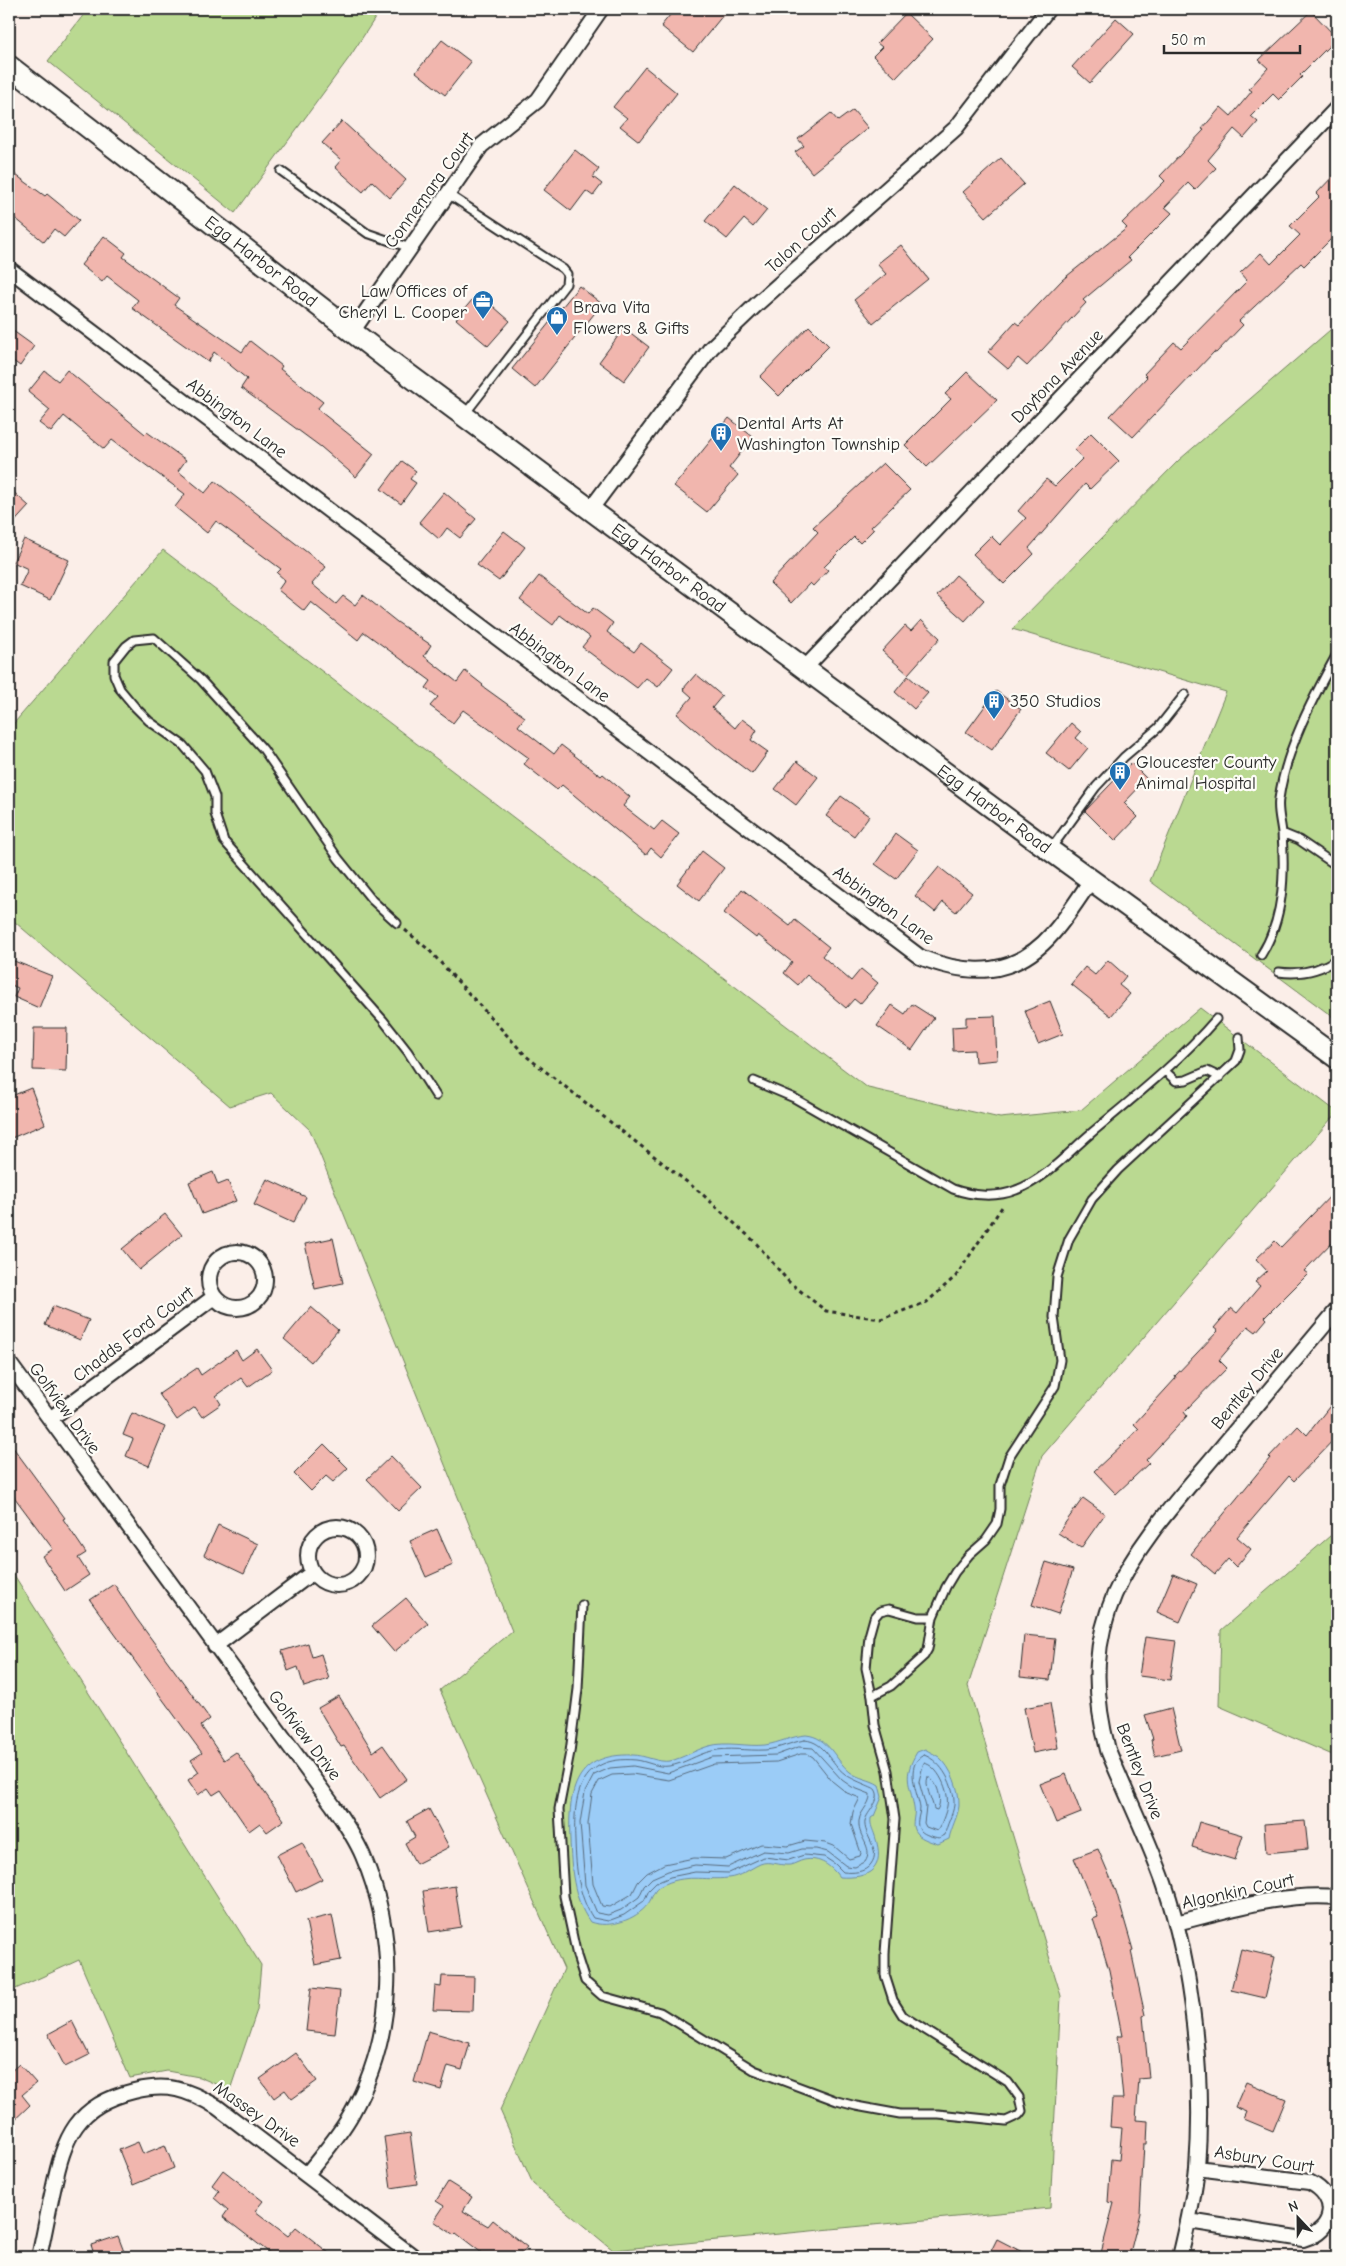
<svg xmlns="http://www.w3.org/2000/svg" width="1346" height="2266" font-family="'Comic Neue',sans-serif">
<style>
.green{fill:#bad991;stroke:#72825e}
.water{fill:#9bccf7;stroke:#6e8ca5}
.lines{fill:none;stroke-linecap:round;stroke-linejoin:round}
.shore{stroke:#586b7d;stroke-width:1}
.building{fill:#f1b6ae;stroke:#2b2b2b}
.service-casing{stroke:#2b2b2b;stroke-width:11}
.minor-casing{stroke:#2b2b2b;stroke-width:18}
.secondary-casing{stroke:#2b2b2b;stroke-width:24}
.path{stroke:#2b2b2b;stroke-width:3;stroke-dasharray:4 4;stroke-linecap:butt}
.service{stroke:#fdfcf7;stroke-width:7}
.minor{stroke:#fdfcf7;stroke-width:14}
.secondary{stroke:#fdfcf7;stroke-width:20}
.labels{text-anchor:middle;stroke-width:4.5;stroke-linejoin:round;paint-order:stroke}
.street-label{font-size:18px;fill:#2b2b2b;stroke:#fdfcf7}
.poi-label{font-size:18px;fill:#2b2b2b;stroke:#fdfcf7;text-anchor:start}
</style>
<rect width="100%" height="100%" fill="#fbeee8"/>
<filter id="ink" filterUnits="userSpaceOnUse"><feTurbulence type="fractalNoise" baseFrequency=".02" numOctaves="2"/><feDisplacementMap in="SourceGraphic" scale="10" xChannelSelector="R" yChannelSelector="G"/><feConvolveMatrix kernelMatrix="1 2 1 2 8 2 1 2 1" color-interpolation-filters="sRGB"/></filter>
<g filter="url(#ink)">
<path class="green" d="M88,9H381L349,58L235,213L48,61Z
M1337,324V1020L1150,881L1226,692L1012,629L1179,460Z
M163,550L868,1088L1000,1118L1081,1110L1200,1008L1337,1112L1042,1456L968,1686L1061,1996L1050,2208L613,2250L533,2184L500,2110L564,1969L440,1690L512,1631L310,1130L271,1093L230,1106L9,917V729Z
M1337,1530V1757L1219,1706L1221,1630Z
M9,1567L261,1965L257,2010L230,2090L199,2077L167,2071L130,2078L79,1960L9,1992Z"/>
<path class="water" d="M806,1735C829,1737 834,1759 850,1772C859,1779 870,1779 879,1785L882,1797L874,1816L871,1818C870,1826 873,1829 875,1836C886,1869 870,1879 839,1877C831,1866 820,1857 804,1860C799,1861 795,1864 790,1865C779,1866 770,1860 760,1864C749,1869 740,1877 728,1878C704,1881 685,1873 661,1886C653,1890 653,1897 648,1904C636,1920 609,1929 590,1922C573,1898 571,1868 570,1839C568,1790 575,1753 633,1755C645,1755 658,1763 670,1761C683,1758 695,1750 709,1746C727,1741 747,1747 765,1745C779,1743 792,1736 806,1735Z
M925,1749C929,1752 935,1754 939,1757C951,1767 960,1790 959,1806C958,1816 951,1828 949,1839L938,1844C932,1842 922,1839 917,1834C909,1826 916,1817 914,1808C910,1782 902,1778 917,1752Z"/>
<g class="lines">
<path class="shore" d="M805,1740C826,1742 830,1763 845,1774C852,1780 873,1787 875,1789C883,1800 867,1811 865,1821C863,1836 882,1849 871,1864C865,1873 852,1873 843,1872L835,1864L824,1857L804,1855L789,1860L764,1857L729,1873L695,1872L670,1877L656,1883L649,1890L644,1901L624,1915L608,1921L593,1918C578,1895 576,1868 575,1841C573,1796 579,1755 636,1760C646,1761 658,1768 669,1766C684,1764 697,1754 712,1751C729,1747 747,1751 765,1750C779,1749 791,1742 805,1740Z
M799,1747L813,1748L842,1780L852,1787L870,1794C871,1806 857,1812 859,1826C860,1839 874,1849 865,1862L855,1867L846,1866L828,1852L816,1849H802L789,1853L763,1851L728,1867L695,1865L668,1871L652,1878L644,1886L639,1897L621,1910L608,1915L597,1913L585,1885L580,1823L585,1792L594,1775L610,1768L633,1766L668,1773L712,1757L776,1755Z
M801,1754H808L813,1757L832,1781L847,1793L860,1798L853,1812L851,1824L861,1853L860,1856L849,1859L834,1846L826,1843L805,1841L788,1846L761,1844L726,1859L694,1858L664,1864L647,1873L638,1882L632,1894L610,1907L602,1906L593,1884L588,1824L592,1794L599,1781L612,1775L632,1774L669,1780L714,1764L776,1762Z
M924,1755C942,1761 955,1786 954,1805C953,1815 946,1825 945,1835L939,1838C933,1837 925,1835 921,1831C914,1824 920,1816 920,1808C918,1794 903,1764 924,1755Z
M924,1763C938,1765 950,1792 947,1806C946,1812 941,1826 937,1831L926,1827L924,1823L926,1807L919,1782Z
M928,1777C938,1781 943,1801 937,1810L934,1809C932,1799 924,1786 928,1777Z"/>
</g>
<path class="building" d="M675,9H728L693,52L661,26Z
M1311,11L1337,38L1300,75L1302,77L1279,100L1273,94L1251,116L1258,122L1244,138L1234,129L1208,160L1216,168L1195,190L1188,183L1165,207L1172,213L1128,257L1131,260L1083,300L1086,303L1027,366L1018,358L1008,369L988,352L1015,322L1019,325L1062,280L1127,228L1122,223L1165,181L1160,176L1204,130L1202,129L1221,107L1231,116L1252,91L1249,89L1268,68L1259,60Z
M906,13L933,39L896,78L873,56L882,47L877,43Z
M1116,18L1134,34L1090,83L1072,67Z
M442,40L471,62L445,95L416,72Z
M645,67L677,93L639,141L620,126L627,118L613,107Z
M853,110L868,128L812,173L795,152L804,146L798,139L831,113L838,121Z
M342,121L406,180L390,198L372,181L363,192L335,167L341,160L322,143Z
M575,150L599,169L593,177L602,184L593,196L586,191L571,211L544,190Z
M1001,158L1024,184L986,217L963,192Z
M9,170L45,196L47,194L79,220L64,237L54,229L44,242L9,213Z
M1337,172V233L1304,266L1301,263L1239,321L1243,325L1216,353L1214,352L1133,437L1110,416L1147,377L1144,374L1174,342L1181,348L1247,281L1240,273L1261,253L1271,264L1300,235L1290,226L1319,197L1316,194Z
M735,184L767,210L753,227L744,219L727,239L705,221Z
M104,236L126,253L123,257L179,298L174,305L242,352L250,341L282,366L280,369L323,402L317,409L374,454L356,477L321,447L241,388L247,379L214,352L208,362L132,308L138,300L107,276L102,282L81,265Z
M901,245L928,279L873,323L854,300L886,274L877,264Z
M579,286L602,304L535,388L512,369Z
M478,293L510,321L488,346L456,319Z
M809,326L829,346L779,396L760,377Z
M9,328L34,346L20,366L9,358Z
M624,328L649,347L624,381L599,362Z
M67,370L145,434L147,432L186,460L178,471L205,493L215,481L326,567L312,584L336,604L343,596L355,605L363,595L397,622L431,645L424,656L457,682L465,671L483,685L482,686L525,717L518,726L554,754L561,745L601,776L603,774L630,797L623,806L654,830L662,821L679,834L661,857L651,848L646,855L562,785L557,790L524,764L529,758L463,710L453,723L430,706L438,697L426,688L431,681L364,632L358,640L311,602L304,611L278,590L285,580L277,573L281,569L216,521L207,533L175,507L185,494L112,440L104,449L64,416L51,432L39,423L50,410L28,392L45,371L58,381Z
M967,372L997,400L927,467L905,445L951,399L945,394Z
M729,418L753,437L729,468L738,475L707,512L674,486Z
M1091,433L1119,461L1090,489L1085,484L1029,548L1034,554L1004,584L973,554L991,536L1000,545L1026,518L1018,511L1046,479L1055,486L1083,458L1074,450Z
M402,461L416,471L410,479L416,483L401,504L381,489Z
M883,463L910,490L871,527L874,529L860,543L854,537L824,567L828,570L813,586L810,583L791,603L770,583L818,532L813,527Z
M9,488L29,506L9,528Z
M444,492L476,519L460,538L447,528L439,539L419,522Z
M504,531L525,547L499,581L477,565Z
M24,539L69,560L50,600L20,586L28,569L13,562Z
M956,575L984,600L965,621L937,596Z
M539,576L588,614L593,608L613,623L607,632L634,652L641,643L673,668L658,687L646,678L637,688L582,647L590,637L560,615L553,625L520,600Z
M921,620L940,638L908,674L882,651L905,626L911,631Z
M696,674L722,696L712,708L735,728L742,719L757,730L751,740L768,752L752,774L716,747L677,714L692,697L683,689Z
M908,676L928,693L914,709L895,692Z
M996,691L1021,709L992,750L966,732Z
M1071,723L1081,732L1076,738L1088,748L1069,771L1046,753Z
M797,761L818,777L796,805L775,789Z
M1131,763L1147,779L1124,803L1138,817L1115,841L1085,811Z
M841,796L869,816L854,836L826,816Z
M896,834L918,850L896,879L875,864Z
M702,851L724,868L699,901L677,884Z
M939,867L972,893L956,912L943,902L935,912L915,896Z
M742,889L790,926L795,920L829,947L822,956L851,981L861,969L878,983L860,1004L854,999L846,1008L807,975L798,985L784,973L792,962L758,935L756,938L724,913Z
M9,959L52,976L39,1008L14,997L18,988L9,984Z
M1108,960L1126,976L1119,985L1130,994L1111,1016L1071,984L1085,967L1095,975Z
M1050,1001L1063,1034L1038,1044L1025,1011Z
M912,1004L934,1018L912,1050L877,1026L892,1005L905,1014Z
M995,1016L997,1060L975,1062L974,1050L953,1051L952,1027L966,1026V1017Z
M34,1028H67L66,1071L33,1070Z
M31,1088L45,1124L9,1139V1097Z
M213,1172L218,1185L228,1181L236,1201L202,1214L189,1182Z
M267,1179L306,1197L293,1223L254,1205Z
M1337,1189V1237L1304,1271L1308,1274L1265,1317L1267,1319L1256,1332L1248,1326L1219,1360L1227,1368L1184,1412L1187,1416L1146,1460L1149,1463L1116,1494L1094,1471L1139,1429L1134,1424L1176,1378L1175,1376L1218,1331L1214,1328L1231,1308L1237,1313L1260,1286L1255,1282L1267,1271L1256,1259L1275,1241L1281,1247Z
M165,1214L182,1235L139,1270L122,1249Z
M333,1238L343,1283L315,1289L305,1244Z
M53,1306L89,1320L80,1340L45,1325Z
M311,1307L338,1330L311,1362L284,1339Z
M257,1349L272,1370L248,1387L241,1378L216,1396L221,1404L202,1417L195,1407L177,1420L159,1394L197,1368L201,1375L236,1350L242,1360Z
M1337,1397V1436L1294,1481L1289,1476L1237,1537L1251,1549L1236,1567L1228,1559L1215,1574L1191,1554L1270,1458L1269,1457L1298,1426L1307,1435Z
M132,1413L165,1427L149,1466L126,1456L133,1439L123,1435Z
M9,1442L65,1518L63,1519L86,1553L78,1558L89,1575L65,1591L42,1556L53,1549L9,1490Z
M324,1444L348,1468L333,1482L326,1476L311,1491L294,1474Z
M391,1456L422,1488L398,1511L367,1479Z
M1083,1498L1105,1514L1081,1548L1058,1533Z
M218,1525L258,1544L244,1574L204,1555Z
M437,1529L453,1565L426,1577L410,1541Z
M1046,1562L1073,1570L1058,1614L1032,1605Z
M1173,1574L1197,1584L1180,1622L1157,1612Z
M114,1584L136,1618L210,1719L201,1726L224,1760L236,1752L284,1820L267,1832L260,1823L249,1831L221,1790L213,1795L208,1788L198,1795L188,1780L199,1772L191,1760L202,1753L90,1600Z
M406,1598L428,1624L394,1652L372,1626Z
M1024,1635L1055,1638L1050,1680L1020,1677Z
M1145,1637L1176,1641L1170,1680L1139,1676Z
M308,1643L312,1657L321,1654L329,1679L304,1687L298,1667L288,1671L282,1651Z
M339,1696L373,1752L383,1745L407,1779L380,1798L344,1746L341,1747L318,1708Z
M1050,1703L1058,1748L1033,1753L1024,1708Z
M1171,1708L1181,1750L1155,1756L1151,1740L1153,1739L1145,1715Z
M1066,1774L1081,1813L1056,1823L1040,1784Z
M429,1809L449,1847L416,1864L405,1843L415,1837L407,1821Z
M1305,1821L1308,1849L1266,1853L1264,1824Z
M1199,1822L1243,1835L1235,1860L1192,1847Z
M302,1842L322,1879L296,1892L277,1855Z
M1098,1849L1116,1891L1133,1950L1131,1951L1145,2015L1143,2016L1149,2078L1139,2079L1136,2120L1148,2121L1147,2144H1144L1140,2213L1129,2257H1100L1114,2203L1108,2202L1111,2159L1119,2160L1122,2128L1110,2127L1112,2099H1123L1117,2036H1122L1109,1970L1093,1919L1098,1917L1074,1858Z
M455,1886L461,1927L429,1932L423,1891Z
M332,1915L341,1960L315,1965L306,1921Z
M1241,1949L1275,1957L1265,1998L1231,1990Z
M442,1976L474,1977L473,2011L433,2010L435,1986L441,1987Z
M311,1988L340,1991L335,2034L306,2031Z
M72,2021L89,2055L65,2067L48,2034Z
M428,2031L470,2043L462,2070L448,2066L441,2090L414,2082Z
M296,2053L317,2081L292,2099L285,2090L274,2098L260,2079Z
M19,2064L36,2083L22,2095L30,2105L9,2125V2073Z
M1246,2082L1286,2099L1273,2131L1244,2119L1247,2112L1235,2107Z
M410,2133L417,2184L391,2188L384,2137Z
M138,2142L143,2154L165,2145L174,2168L133,2185L119,2150Z
M223,2170L263,2201L255,2211L288,2236L296,2227L334,2257H275L223,2217L228,2210L214,2198L219,2191L212,2185Z
M448,2182L472,2197L463,2211L488,2226L493,2220L527,2247L519,2257H487L456,2233L454,2235L434,2221L444,2206L436,2201Z
M118,2236L126,2257H95L91,2245Z
M997,2239L1032,2257H988Z"/>
<g class="lines">
<g class="service-casing">
<path id="service" d="M281,171L367,233L410,248
M448,194L563,269L567,274L566,284L465,414
M1282,833L1299,840L1337,866
M1050,850L1096,787L1124,757L1158,728L1185,694
M397,923L372,900L338,858L263,749L201,680L154,638L134,640L126,646L114,661V675L120,689L135,707L149,721L183,745L205,771L215,797V814L224,841L383,1020L408,1052L436,1096
M1261,955C1284,919 1285,874 1282,833C1281,822 1277,810 1279,799C1286,748 1313,698 1337,654
M1279,972C1301,975 1319,971 1337,959
M1165,1071L1176,1081L1186,1080L1207,1071L1220,1077
M754,1081L794,1098L953,1189C972,1196 997,1198 1016,1190C1044,1180 1067,1154 1089,1135C1133,1098 1178,1063 1216,1019
M582,1605L578,1689L570,1752L559,1809L564,1896L577,1956L585,1981L602,1996L660,2012L754,2070L837,2101L856,2106L900,2114H938L1006,2121L1019,2115L1022,2111L1019,2097L1008,2082L903,2016L893,2000L885,1975V1953L895,1819L888,1771L875,1725L872,1696L891,1686L924,1656L928,1649L933,1617L946,1587L955,1572L969,1555L986,1540L997,1524L1000,1509V1485L1009,1457L1055,1386L1060,1360L1054,1317L1057,1277L1069,1239L1092,1199L1118,1170L1236,1061L1240,1050L1239,1037
M872,1696L866,1668L869,1636L874,1618L880,1611L889,1609L918,1617H933"/>
</g>
<g class="minor-casing">
<path id="minor" d="M9,269L920,957C970,977 1015,977 1053,933C1067,917 1079,898 1091,880
M352,332L481,146L538,100L601,9
M590,510L711,348L758,303L956,128L1048,9
M804,669L1337,108
M209 1280a28 28 0 1 1 56 0a28 28 0 1 1-56 0Z
M9,1363L332,1804C343,1820 355,1837 363,1856C398,1938 396,2034 352,2113C340,2135 323,2154 307,2174
M50,1419L214,1297
M308 1556a29 29 0 1 1 58 0a29 29 0 1 1-58 0Z
M215,1646L313,1572
M1176,1923C1229,1910 1282,1892 1337,1897
M1189,2221L1303,2239C1335,2230 1340,2197 1309,2182L1197,2168
M39,2257C44,2235 48,2212 53,2190C64,2137 76,2105 134,2091C168,2083 187,2089 217,2107L414,2257
M1180,2257C1187,2228 1194,2198 1197,2168C1204,2079 1193,1968 1164,1883C1148,1838 1126,1794 1108,1750C1072,1614 1134,1551 1216,1454C1256,1406 1297,1358 1337,1310"/>
</g>
<g class="secondary-casing">
<g id="secondary">
<path id="s1" d="M9,66L386,358L1029,835L1337,1058"/>
</g>
</g>
<path class="path" d="M405,930L429,950L526,1056L701,1193L755,1242L789,1282L826,1311L881,1319L927,1302L956,1276L1002,1207"/>
<use href="#service" class="service"/>
<use href="#minor" class="minor"/>
<use href="#secondary" class="secondary"/>
</g>
</g>
<defs>
<g id="office-pin" transform="scale(1.125)"><path d="M0 17L-7.5 6A9.5 9.5 0 1 1 7.5 6Z" fill="#1f6fb2" stroke="#fdfcf7"/><path d="M-6-3h4V-5.5h4V-3h4V5H-6ZM-1-4.5V-3h2v-1.5ZM-6 0V1H6V0Z" fill="#fff"/></g>
<g id="shop-pin" transform="scale(1.125)"><path d="M0 17L-7.5 6A9.5 9.5 0 1 1 7.5 6Z" fill="#1f6fb2" stroke="#fdfcf7"/><path d="M-5-2.5h2.3a2.7 3.5 0 0 1 5.4 0H5L5.5 6h-11ZM-1.5-2.5h3a1.5 2.3 0 0 0-3 0Z" fill="#fff"/></g>
<g id="building-pin" transform="scale(1.125)"><path d="M0 17L-7.5 6A9.5 9.5 0 1 1 7.5 6Z" fill="#1f6fb2" stroke="#fdfcf7"/><path d="M-4-6H4V6H1V3H-1V6H-4ZM-2.5-4.3h1.7v1.8h-1.7ZM.8-4.3h1.7v1.8H.8ZM-2.5-1h1.7V.8h-1.7ZM.8-1h1.7V.8H.8Z" fill="#fff"/></g>
</defs>
<g fill-rule="evenodd">
<use href="#office-pin" x="483" y="301"/>
<use href="#shop-pin" x="557" y="317"/>
<use href="#building-pin" x="721" y="433"/>
<use href="#building-pin" x="994" y="701"/>
<use href="#building-pin" x="1120" y="772"/>
</g>
<g class="labels">
<g class="street-label">
<text transform="translate(429 190) rotate(-54)" y="6">Connemara Court</text>
<text transform="translate(801 240) rotate(-42)" y="6">Talon Court</text>
<text dy="6" stroke="none"><textPath href="#s1" startOffset="319">Egg Harbor Road</textPath></text>
<text transform="translate(1057 376) rotate(-46)" y="6">Daytona Avenue</text>
<text transform="translate(237 418) rotate(37)" y="6">Abbington Lane</text>
<text dy="6" stroke="none"><textPath href="#s1" startOffset="829">Egg Harbor Road</textPath></text>
<text transform="translate(560 662) rotate(37)" y="6">Abbington Lane</text>
<text dy="6" stroke="none"><textPath href="#s1" startOffset="1234">Egg Harbor Road</textPath></text>
<text transform="translate(884 905) rotate(36)" y="6">Abbington Lane</text>
<text transform="translate(133 1334) rotate(-37)" y="6">Chadds Ford Court</text>
<text transform="translate(1247 1388) rotate(-50)" y="6">Bentley Drive</text>
<text transform="translate(65 1408) rotate(54)" y="6">Golfview Drive</text>
<text transform="translate(305 1735) rotate(53)" y="6">Golfview Drive</text>
<text transform="translate(1140 1771) rotate(69)" y="6">Bentley Drive</text>
<text transform="translate(1238 1891) rotate(-12)" y="6">Algonkin Court</text>
<text transform="translate(257 2114) rotate(35)" y="6">Massey Drive</text>
<text transform="translate(1264 2159) rotate(9)" y="6">Asbury Court</text>
</g>
<g class="poi-label">
<text x="467" y="297" text-anchor="end">Law Offices of<tspan x="467" dy="21">Cheryl L. Cooper</tspan></text>
<text x="573" y="313">Brava Vita<tspan x="573" dy="21">Flowers &amp; Gifts</tspan></text>
<text x="737" y="429">Dental Arts At<tspan x="737" dy="21">Washington Township</tspan></text>
<text x="1010" y="707">350 Studios</text>
<text x="1136" y="768">Gloucester County<tspan x="1136" dy="21">Animal Hospital</tspan></text>
</g>
</g>
<rect width="1346" height="2266" fill="none" stroke="#fdfcf7" stroke-width="30"/>
<rect x="15" y="15" width="1316" height="2236" fill="none" stroke="#2b2b2b" stroke-width="2" filter="url(#ink)"/>
<g transform="translate(1298 2218) rotate(338)" stroke="#fdfcf7" stroke-width="4" paint-order="stroke">
<path d="M0-4L9 19L0 12L-9 19Z" fill="#2b2b2b"/>
<text y="-8" font-size="14" font-weight="bold" text-anchor="middle" fill="#2b2b2b">N</text>
</g>
<path d="M1164 45v8h136v-8" fill="none" stroke="#2b2b2b" stroke-width="2.5"/>
<text x="1171" y="45" font-size="15" fill="#2b2b2b" stroke="#fdfcf7" stroke-width="4" paint-order="stroke">50 m</text>
</svg>
